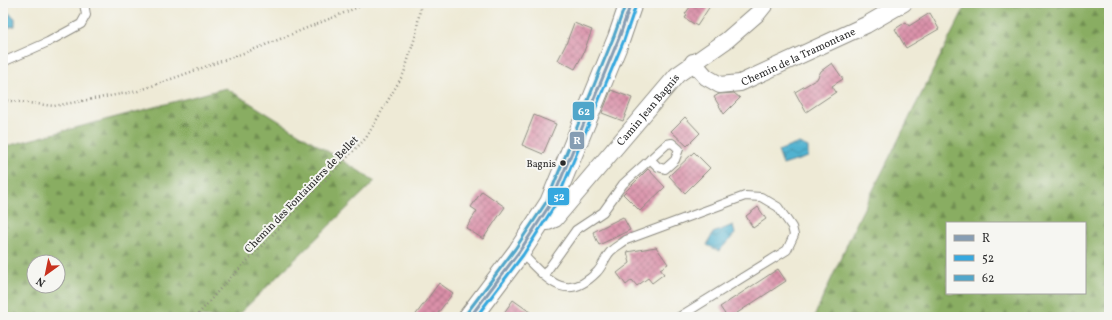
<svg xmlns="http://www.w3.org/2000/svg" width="1112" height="320" font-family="Vollkorn,serif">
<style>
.forest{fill:url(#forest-firs);stroke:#5a6c46;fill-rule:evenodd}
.water{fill:url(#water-waves);stroke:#3e6e7e}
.building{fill:url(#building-cross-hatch)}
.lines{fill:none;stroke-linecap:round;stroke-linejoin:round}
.lane-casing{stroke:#8c8a80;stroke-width:10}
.street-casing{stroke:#8c8a80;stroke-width:18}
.secondary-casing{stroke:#8c8a80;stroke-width:24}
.path{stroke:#8c8a80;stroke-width:2.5;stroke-dasharray:1 3;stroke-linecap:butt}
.lane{stroke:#fff;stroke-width:8}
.street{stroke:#fff;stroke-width:16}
.secondary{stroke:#fff;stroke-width:22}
.bus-1-casing{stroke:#f6f6f2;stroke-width:6}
.bus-2-casing{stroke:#f6f6f2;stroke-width:6}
.bus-3-casing{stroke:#f6f6f2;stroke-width:6}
.bus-1{stroke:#869db3;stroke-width:3}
.bus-2{stroke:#36a8df;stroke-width:3}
.bus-3{stroke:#51a6ca;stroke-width:3}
.bus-dot{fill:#2b2b2b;stroke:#f6f6f2;stroke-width:1.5}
.labels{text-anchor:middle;stroke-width:4;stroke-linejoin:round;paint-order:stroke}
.bus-label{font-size:10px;fill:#2b2b2b;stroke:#f6f6f2;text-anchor:end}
.street-label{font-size:11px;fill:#2b2b2b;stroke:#f6f6f2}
.line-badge{stroke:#f6f6f2;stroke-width:1.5}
.badge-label{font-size:11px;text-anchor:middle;font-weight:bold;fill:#fff}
</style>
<defs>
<pattern id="forest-firs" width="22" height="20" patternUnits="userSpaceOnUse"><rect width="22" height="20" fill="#89ad62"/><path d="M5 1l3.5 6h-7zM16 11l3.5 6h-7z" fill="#708d51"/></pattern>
<pattern id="water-waves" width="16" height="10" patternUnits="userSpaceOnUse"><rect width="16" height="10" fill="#51b2d0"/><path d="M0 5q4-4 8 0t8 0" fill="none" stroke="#4391a9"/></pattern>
<pattern id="building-cross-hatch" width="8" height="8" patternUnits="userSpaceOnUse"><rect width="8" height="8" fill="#da90a9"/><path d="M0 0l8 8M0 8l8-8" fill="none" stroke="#b1768a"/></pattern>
</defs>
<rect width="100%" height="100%" fill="#f6f6f2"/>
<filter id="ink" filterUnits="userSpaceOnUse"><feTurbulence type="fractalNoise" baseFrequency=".025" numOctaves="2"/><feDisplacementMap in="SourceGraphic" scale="8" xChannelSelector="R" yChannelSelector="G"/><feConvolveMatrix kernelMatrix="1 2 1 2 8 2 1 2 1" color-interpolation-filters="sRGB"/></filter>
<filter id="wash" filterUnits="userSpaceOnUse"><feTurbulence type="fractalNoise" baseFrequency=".012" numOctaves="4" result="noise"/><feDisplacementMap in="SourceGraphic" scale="16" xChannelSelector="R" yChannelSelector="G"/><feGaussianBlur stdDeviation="0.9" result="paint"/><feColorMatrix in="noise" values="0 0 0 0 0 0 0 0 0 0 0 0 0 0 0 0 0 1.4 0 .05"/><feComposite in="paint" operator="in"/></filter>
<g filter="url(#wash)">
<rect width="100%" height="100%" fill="#eeead6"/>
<path class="forest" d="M967,3H1109V317H814L858,220ZM947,223H1085V293H947Z
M226,88L375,181L236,317H3V147ZM34,262H58V286H34Z"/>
<path class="water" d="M3,8L15,18V26L5,28L3,26Z
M799,143L808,147V157L783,165L778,151Z
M733,225L735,234L719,251L707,245L713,233Z"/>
<g id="blocks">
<path class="building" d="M693,3H712L697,26L685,18L687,15L685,14Z
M930,13L939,29L906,48L895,29L906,22L909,26Z
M574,23L592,30L583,54L575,69L558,60L566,44Z
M832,63L843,79L832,86L836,92L806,112L795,92L817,79L821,71Z
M611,90L632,98L623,121L602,113Z
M734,93L740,98L724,114L714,97L719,94Z
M534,115L556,124L543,154L522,145Z
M685,117L700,133L687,146L671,131Z
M694,152L710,168L685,193L669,176Z
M648,169L665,187L640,211L623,194Z
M482,191L505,207L483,239L466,228L477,211L471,207Z
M758,207L766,219L753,228L746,216Z
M623,217L630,230L599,245L593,232Z
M656,247L668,264L660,269L664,274L652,283L648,278L637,286L632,280L626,285L617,273L630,263L627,252Z
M778,269L786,281L731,317H727L720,307Z
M439,283L453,293L435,317H414Z
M513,300L537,317H501Z"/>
</g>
</g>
<g filter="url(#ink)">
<use href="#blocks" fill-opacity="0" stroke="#8c8a80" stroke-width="1"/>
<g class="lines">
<g class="lane-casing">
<path id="lane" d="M3,62L48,42L81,24L86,15L84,3
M520,252C545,276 564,306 597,272C603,266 605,257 611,251C615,247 621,244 626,240L745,196L761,197L778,207L792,227L794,235L787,250L679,317
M544,275L576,230L603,212L623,184L667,144L672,143L679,149L675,160L665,169L658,167L650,159"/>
</g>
<g class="street-casing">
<g id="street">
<path id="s1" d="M693,62L706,77L720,85L740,83L866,25L904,3"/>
<path id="s2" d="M539,222H548L555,219L677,75L727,40L758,13L766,3"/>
</g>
</g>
<g class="secondary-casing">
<path id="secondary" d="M470,317L519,252L551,203L619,38L631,3"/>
</g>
<path class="path" d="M3,100L54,106L138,91L263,46L368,3
M196,317L219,290L366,138L404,73L416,34L421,3"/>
<use href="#lane" class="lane"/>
<use href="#street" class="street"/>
<use href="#secondary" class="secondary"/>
<g class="bus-1-casing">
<path id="bus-1" d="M470,317L519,252L551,203L619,38L631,3"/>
</g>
<g class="bus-2-casing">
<path id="bus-2" d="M476,317L523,255L555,205L624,40L636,5"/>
</g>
<g class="bus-3-casing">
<path id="bus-3" d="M466,314L515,249L547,201L614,36L626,3"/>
</g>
<use href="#bus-1" class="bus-1"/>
<use href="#bus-2" class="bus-2"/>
<use href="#bus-3" class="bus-3"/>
</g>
</g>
<circle class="bus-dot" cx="563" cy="163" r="3.5"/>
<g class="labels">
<g class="bus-label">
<text x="556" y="167">Bagnis</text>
</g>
<g class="street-label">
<text dy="4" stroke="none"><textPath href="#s1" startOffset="120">Chemin de la Tramontane</textPath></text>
<text dy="4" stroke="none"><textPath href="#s2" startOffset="160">Camin Jean Bagnis</textPath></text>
<text transform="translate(301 194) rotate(-46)" y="4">Chemin des Fontainiers de Bellet</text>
</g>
</g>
<g class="line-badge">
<rect x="572" y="101" width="23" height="20" rx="4" fill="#51a6ca"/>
<rect x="569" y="131" width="16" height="19" rx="4" fill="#869db3"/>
<rect x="547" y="187" width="23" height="19" rx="4" fill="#36a8df"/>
</g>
<g class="badge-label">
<text x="584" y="115">62</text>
<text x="577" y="144">R</text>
<text x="559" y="200">52</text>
</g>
<rect width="1112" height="320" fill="none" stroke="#f6f6f2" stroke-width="16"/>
<rect x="946" y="222" width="140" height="72" fill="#f6f6f2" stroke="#a5a5a2"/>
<rect x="954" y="235" width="20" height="6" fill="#869db3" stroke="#a5a5a2"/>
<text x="982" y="242" font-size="12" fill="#2b2b2b">R</text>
<rect x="954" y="255" width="20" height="6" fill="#36a8df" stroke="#a5a5a2"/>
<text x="982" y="262" font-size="12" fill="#2b2b2b">52</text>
<rect x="954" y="275" width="20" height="6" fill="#51a6ca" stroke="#a5a5a2"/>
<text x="982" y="282" font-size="12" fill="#2b2b2b">62</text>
<g transform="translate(46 274) rotate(213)"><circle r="19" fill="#f6f6f2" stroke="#a5a5a2"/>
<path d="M0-3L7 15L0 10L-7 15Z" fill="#c8321e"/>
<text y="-6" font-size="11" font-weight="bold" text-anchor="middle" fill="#2b2b2b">N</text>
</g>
</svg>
